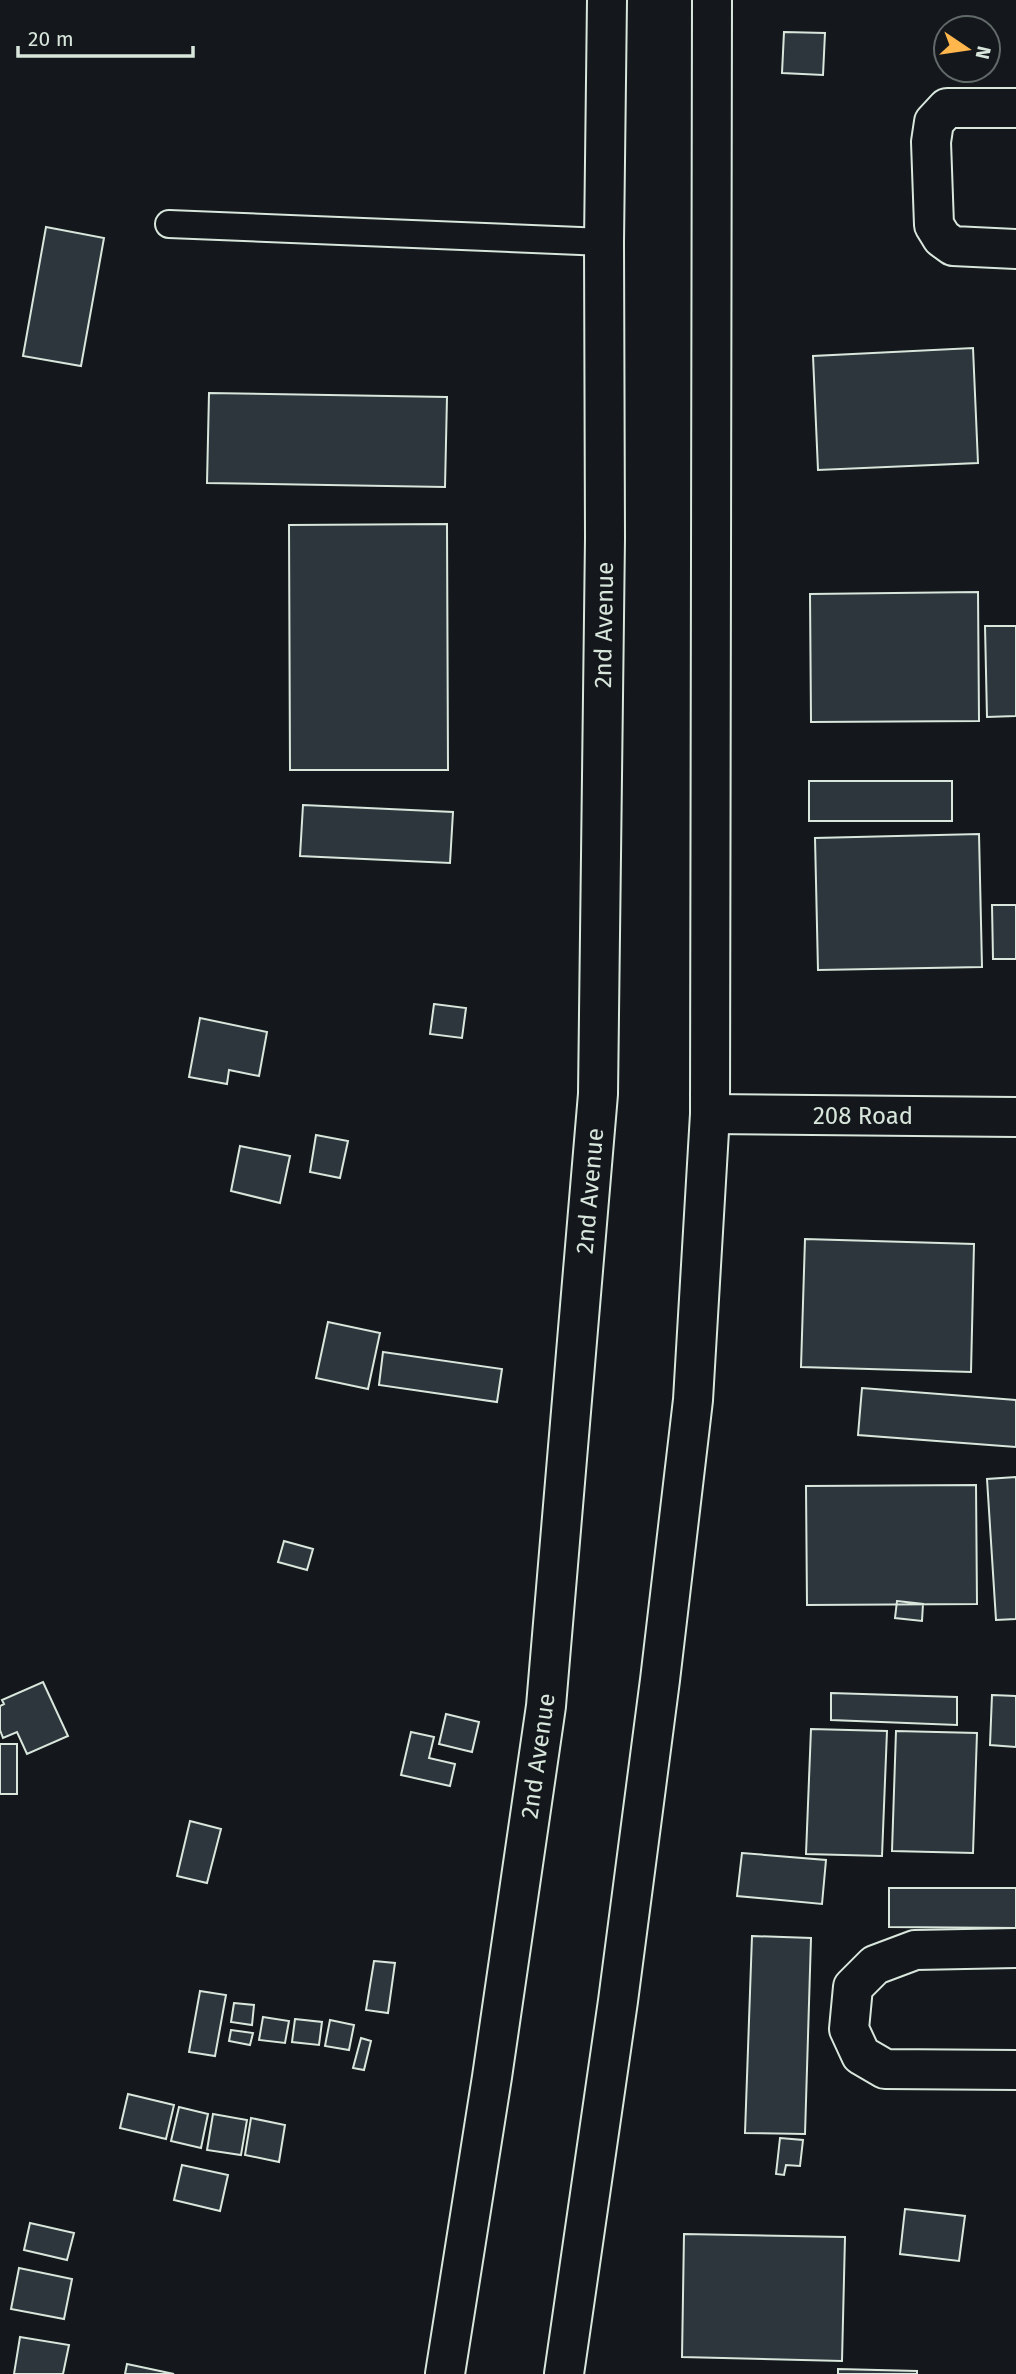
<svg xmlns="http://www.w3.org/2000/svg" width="1016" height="2374" font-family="'Fira Sans',sans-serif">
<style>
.building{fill:#2c363c;stroke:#d8e6dc;stroke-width:2}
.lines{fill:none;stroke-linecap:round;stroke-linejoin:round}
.lane-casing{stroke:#d8e6dc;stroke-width:30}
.street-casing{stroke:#d8e6dc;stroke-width:42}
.secondary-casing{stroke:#d8e6dc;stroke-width:42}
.lane{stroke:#14181c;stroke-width:26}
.street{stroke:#14181c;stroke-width:38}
.secondary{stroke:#14181c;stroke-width:38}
.labels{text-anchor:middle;stroke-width:5;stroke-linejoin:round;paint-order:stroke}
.street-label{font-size:24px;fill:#d8e6dc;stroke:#14181c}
</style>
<rect width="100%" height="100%" fill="#14181c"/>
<path class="building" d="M784,32L825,33L823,75L782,73Z
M46,227L104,238L81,366L23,356Z
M973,348L978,463L818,470L813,356Z
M209,393L447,397L445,487L207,483Z
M447,524L448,770H290L289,525Z
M978,592L979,721L811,722L810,594Z
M985,626H1016V716L987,717Z
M809,781H952V821H809Z
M303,805L453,812L450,863L300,856Z
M979,834L982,967L818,970L815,838Z
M992,905H1016V959H993Z
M434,1004L466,1008L462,1038L430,1034Z
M200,1018L267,1032L259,1076L229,1070L227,1084L189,1077Z
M316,1135L348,1141L340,1178L310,1172Z
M240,1146L290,1156L280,1203L231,1191Z
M805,1239L974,1244L971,1372L801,1367Z
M328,1322L380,1333L368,1389L316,1378Z
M383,1352L502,1369L497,1402L379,1385Z
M862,1388L1016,1400V1447L858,1435Z
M1016,1477V1619L996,1620L987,1479Z
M976,1485L977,1604L807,1605L806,1486Z
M284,1541L313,1549L307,1570L278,1562Z
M897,1601L923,1604L922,1621L895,1618Z
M43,1682L68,1736L27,1754L17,1732L3,1738L0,1730V1706L4,1704L2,1700Z
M831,1693L957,1697V1725L831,1720Z
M992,1695L1016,1696V1747L990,1745Z
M446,1714L479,1722L472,1752L439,1744Z
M811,1729L887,1731L882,1856L806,1854Z
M896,1731L977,1733L973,1853L892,1851Z
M411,1732L434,1737L429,1758L455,1764L450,1786L401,1775Z
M0,1744H17V1794H0Z
M190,1821L221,1829L207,1883L177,1876Z
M742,1853L826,1860L822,1904L737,1896Z
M889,1888H1016V1928L889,1927Z
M752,1936L811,1938L805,2134L745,2133Z
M374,1961L395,1963L388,2013L366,2010Z
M200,1991L226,1995L215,2056L189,2052Z
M234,2003L254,2005L252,2025L231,2022Z
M263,2017L289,2021L285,2043L259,2040Z
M295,2019L322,2022L319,2045L292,2042Z
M330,2020L354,2025L349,2050L325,2046Z
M231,2030L253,2033L250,2045L229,2041Z
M361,2038L371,2041L364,2070L353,2068Z
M128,2094L174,2105L166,2139L120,2128Z
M179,2107L208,2114L201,2148L171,2141Z
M213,2114L247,2120L241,2155L207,2150Z
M251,2118L285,2125L279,2162L245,2155Z
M780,2138L803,2140L800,2166L786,2165L784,2175L776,2174Z
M182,2165L228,2175L220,2211L174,2200Z
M905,2209L965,2216L959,2261L900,2254Z
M30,2223L74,2233L67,2260L24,2250Z
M684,2234L845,2237L842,2361L682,2357Z
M19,2268L72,2279L64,2319L11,2309Z
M20,2337L69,2345L63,2374H14Z
M127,2364L174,2374H125Z
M838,2369L917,2371V2374H838Z"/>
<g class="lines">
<g class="lane-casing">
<path id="lane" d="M169,224L604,242"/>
</g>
<g class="street-casing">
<path id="street" d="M1016,108H947L934,122L931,142L934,225L942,238L953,246L1016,249
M710,1114L1016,1117
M1016,1948L915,1950L875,1965L853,1987L849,2029L861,2055L885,2069L1016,2070"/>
</g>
<g class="secondary-casing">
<path id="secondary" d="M445,2374L492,2077L546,1706L598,1094L605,538L604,242L607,0
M564,2374L618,2001L660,1680L693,1400L710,1114L712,0"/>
</g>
<use href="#lane" class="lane"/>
<use href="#street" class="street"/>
<use href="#secondary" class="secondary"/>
</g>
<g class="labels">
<g class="street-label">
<text transform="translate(604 625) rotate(-89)" y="8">2nd Avenue</text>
<text x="863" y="1124">208 Road</text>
<text transform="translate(590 1191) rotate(-85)" y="8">2nd Avenue</text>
<text transform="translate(538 1756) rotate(-82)" y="8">2nd Avenue</text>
</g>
</g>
<g transform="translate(967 49) rotate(103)"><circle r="33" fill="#14181c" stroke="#626a69" stroke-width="2"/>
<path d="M0-5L12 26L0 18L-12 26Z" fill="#ffb74d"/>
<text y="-10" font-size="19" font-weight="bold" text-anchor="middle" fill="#d8e6dc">N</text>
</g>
<path d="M18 46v10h175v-10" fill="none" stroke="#d8e6dc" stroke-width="3.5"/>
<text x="28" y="46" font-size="21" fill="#d8e6dc" stroke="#14181c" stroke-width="5" paint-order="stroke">20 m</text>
</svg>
